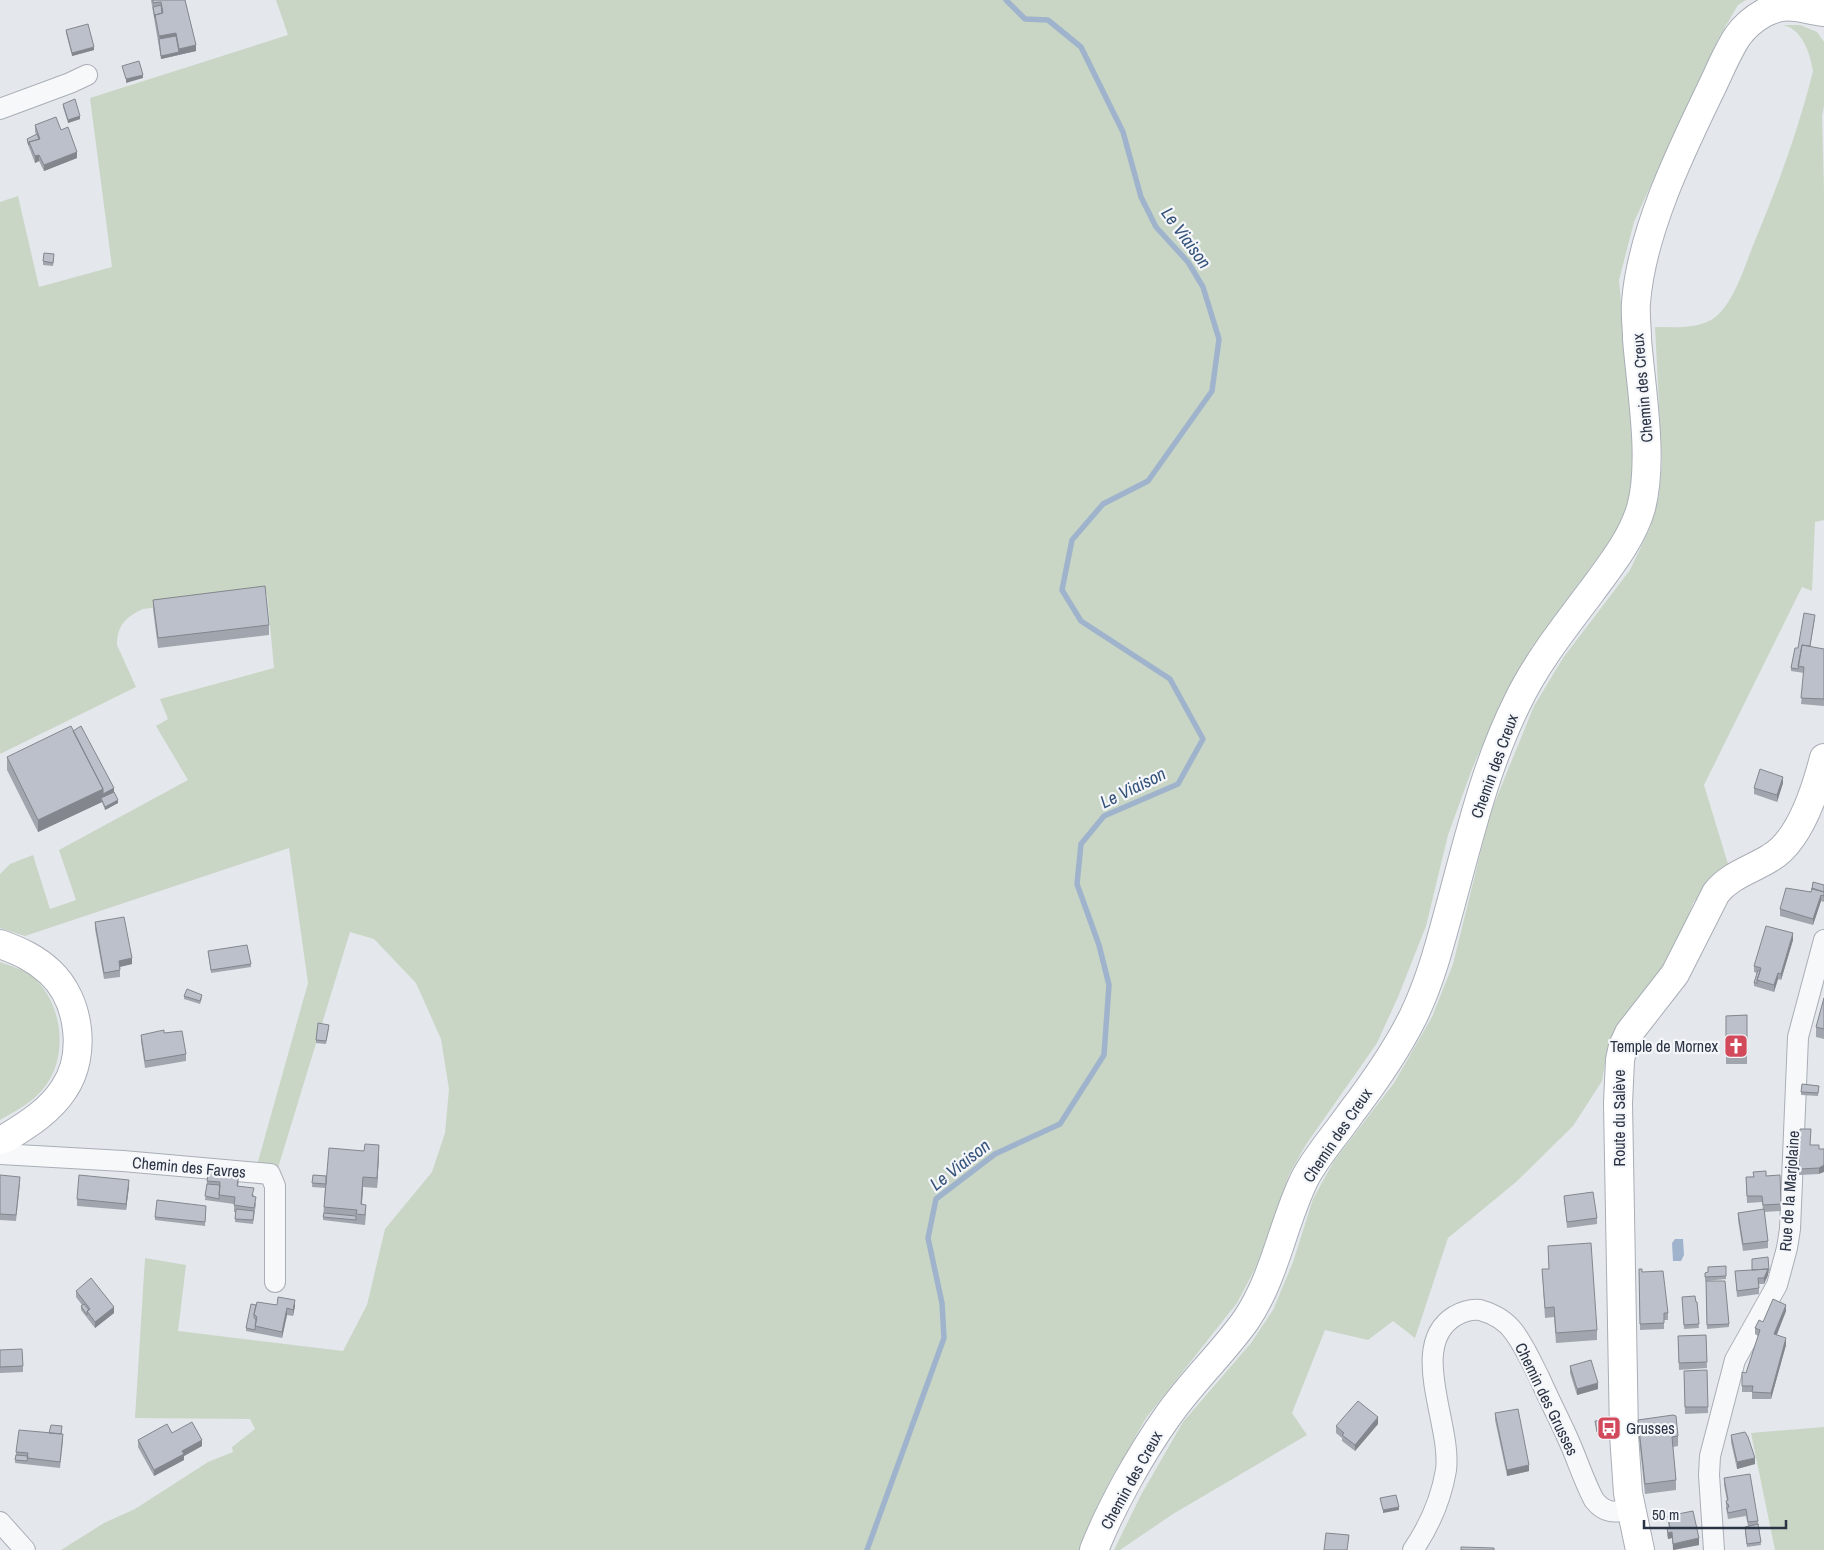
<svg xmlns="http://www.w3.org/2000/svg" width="1824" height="1550" font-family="'Archivo Narrow',sans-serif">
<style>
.green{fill:#c9d6c5}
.water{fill:#9fb4cc}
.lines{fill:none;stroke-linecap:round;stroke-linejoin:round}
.stream{stroke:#9fb4cc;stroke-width:5.5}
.street-casing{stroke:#a9aeb7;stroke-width:22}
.secondary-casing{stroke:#a9aeb7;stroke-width:30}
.street{stroke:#f7f8fa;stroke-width:20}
.secondary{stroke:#fff;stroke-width:28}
.wall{fill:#a1a5ae}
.shaded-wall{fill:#83868d}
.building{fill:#bbc0ca;stroke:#83868d}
.labels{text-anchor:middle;stroke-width:4.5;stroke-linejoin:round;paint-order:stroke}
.street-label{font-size:16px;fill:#2b3445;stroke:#f4f6f9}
.poi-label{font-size:16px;fill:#2b3445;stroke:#f4f6f9;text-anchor:end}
.water-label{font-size:18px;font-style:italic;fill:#34527a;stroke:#f4f6f9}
</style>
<rect width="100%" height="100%" fill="#e4e7ec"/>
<path class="green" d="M276,0H1746L1738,5L1718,39L1634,222L1619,280L1634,454L1632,493L1624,520L1606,546L1532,647L1500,705L1472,769L1448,835L1426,926L1398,997L1377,1043L1305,1146L1289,1175L1257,1265L1237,1303L1146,1418L1109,1483L1079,1550H61L104,1523L135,1509L208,1462L233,1452L232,1447L255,1429L250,1419L135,1418L145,1258L186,1265L178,1331L343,1351L367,1305L385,1229L432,1172L445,1133L449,1089L441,1039L416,983L374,939L350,932L278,1168L257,1165L308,983L289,848L25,936L0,928V874L10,864L33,855L50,909L76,900L59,850L188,780L156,726L168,719L160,699L274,668L267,594L143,609C126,617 117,625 117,645L136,687L0,754V202L18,196L39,287L112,267L90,98L288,35Z
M1782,25H1800L1817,32L1824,42V106L1822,116L1824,191V520L1815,522L1812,591L1802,587L1704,785L1728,864L1693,903L1677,948L1662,974L1619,1025L1608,1046L1602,1081L1573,1126L1516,1182L1448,1238L1415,1338L1393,1321L1368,1340L1325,1330L1292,1413L1307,1435L1173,1514L1120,1550H1114L1141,1495L1183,1422L1251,1343L1273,1310L1293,1262L1313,1199L1334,1161L1394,1083L1432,1017L1453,964L1490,814L1534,706L1563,658L1630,570L1650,528L1659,496L1662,463L1655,327C1673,327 1695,329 1711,320C1731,309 1744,269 1752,248C1776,190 1798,132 1813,71C1810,53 1802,28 1782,25Z
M0,962C11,966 22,969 32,976C62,1001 69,1054 46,1085C34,1102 17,1110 0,1120Z
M1824,1427V1550H1775L1751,1433Z"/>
<path class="water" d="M1675,1239H1683L1684,1255L1681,1261H1673L1672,1243Z"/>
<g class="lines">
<path class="stream" d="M867,1550L944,1338L942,1303L928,1238L936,1199L995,1154L1060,1124L1104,1055L1109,985L1099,945L1077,884L1081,844L1104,816L1178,784L1203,739L1170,679L1081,621L1062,590L1072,540L1103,504L1148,481L1212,391L1219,339L1203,287L1188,262L1156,227L1141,197L1123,132L1081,47L1048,20L1025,19L1006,0"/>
<g class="street-casing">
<path id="street" d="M0,109L70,83L87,75
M0,1154L123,1161L270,1174L275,1186V1282
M0,1522L25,1550
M1413,1550C1430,1525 1441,1500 1446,1470C1452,1424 1407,1345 1455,1316C1462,1312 1472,1309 1480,1310C1494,1314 1506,1321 1514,1332C1525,1347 1532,1363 1540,1379C1550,1402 1562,1424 1572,1448C1579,1465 1585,1483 1594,1500C1605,1514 1615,1513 1631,1509
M1714,1550L1709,1475L1710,1456L1735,1360L1777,1285L1787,1248L1790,1229L1798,1037L1824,940"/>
</g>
<g class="secondary-casing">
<path id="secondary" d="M0,944C19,951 35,958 50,972C80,1000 87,1055 64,1089C50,1111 27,1125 6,1138L0,1140
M1094,1550C1111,1507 1140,1455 1167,1417C1191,1382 1222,1354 1246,1320C1275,1277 1282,1226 1304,1180C1316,1156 1335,1136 1350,1114C1373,1084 1396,1051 1413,1017C1430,982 1440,944 1450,907C1469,838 1485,767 1517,703C1536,663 1564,628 1591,592C1610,566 1632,539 1641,508C1654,460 1641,389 1637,339C1637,327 1635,315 1636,303C1641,234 1679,155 1709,93C1718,75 1726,54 1737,37C1744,27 1753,19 1764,13C1787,1 1800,9 1824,12
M1640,1550L1628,1493L1624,1435L1618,1103L1620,1060L1623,1046L1629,1033L1675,974L1716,893C1730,875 1751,870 1770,858C1800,841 1816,789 1824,758"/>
</g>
<use href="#street" class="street"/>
<use href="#secondary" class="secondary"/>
</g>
<path class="wall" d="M151,0H185L196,51L161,59Z
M66,30L94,50L72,56L66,33Z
M63,104L80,119L68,123L63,107Z
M35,125L61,130L77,158L44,171L39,161L35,163L27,142V139L36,135L35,131Z
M54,258L53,266L43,265V261Z
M153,600L269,625V635L158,648L153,609Z
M1815,618L1810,647L1824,649V706L1801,704L1804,673L1791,671V668L1798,648Z
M73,731L114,792L118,803L105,810L102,802L38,832L7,770V757Z
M1783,783L1777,802L1754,794V788Z
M1824,885V902L1821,901L1813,925L1780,916V909Z
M95,922L132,964L120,967V977L104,979L95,929Z
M1793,940L1781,980L1778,979L1774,992L1754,986V983L1757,973L1754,972V966Z
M208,951L251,964V967L211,973Z
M184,996L202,998L200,1004L184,999Z
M1824,998V1039L1816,1037V1027Z
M1747,1015V1064H1726V1016Z
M329,1028L326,1044L316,1043V1040Z
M164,1033L186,1054V1061L145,1068L141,1041V1035Z
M1802,1084L1819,1086L1818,1096L1801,1095Z
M1800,1129L1810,1145L1819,1149V1174L1799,1175Z
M379,1155L377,1188L363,1187L362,1204L366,1214L365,1225L323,1220L325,1188L312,1187L313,1175L326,1176Z
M0,1175L20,1184L16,1221L0,1220Z
M1766,1176L1781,1204V1211L1764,1212L1768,1241V1248L1743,1251L1738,1220V1213L1763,1210L1762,1202L1747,1203L1746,1177Z
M207,1181H239L238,1186L254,1195L253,1197L256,1204L253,1224L235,1222V1212H234V1204L205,1200Z
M129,1186L126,1210L77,1206V1199Z
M1564,1196L1597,1218V1224L1567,1228Z
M206,1206L205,1226L155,1220V1217Z
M1548,1246L1597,1330V1340L1556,1343L1554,1317L1545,1318L1542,1269H1549Z
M1726,1266V1279L1705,1281V1273Z
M1639,1269L1668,1313V1320H1664V1329L1640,1330Z
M1769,1270V1273H1768V1275L1764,1284H1759V1294L1737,1297L1735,1271Z
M1706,1281L1729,1324V1327L1707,1329Z
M76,1291L114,1313L95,1328L81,1310V1306L82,1305L76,1297Z
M1682,1297L1697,1302L1699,1328L1684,1329Z
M256,1305L295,1306L293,1316L287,1315L282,1338L246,1331V1328Z
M1786,1311L1777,1335L1786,1345L1771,1399H1752V1392H1742V1386L1758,1336L1755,1334V1328L1763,1322Z
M1706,1335L1707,1368L1679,1370L1678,1336Z
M0,1350L23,1366V1372L0,1373Z
M1570,1366L1598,1389L1577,1395L1570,1373Z
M1707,1370L1708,1413L1685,1414L1684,1377Z
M1495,1413L1529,1471L1507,1476L1495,1420Z
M1638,1420L1678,1436V1446L1673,1447L1676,1480V1490L1645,1494L1638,1430Z
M1378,1424L1355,1451L1342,1441V1438L1336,1433V1426Z
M172,1433L202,1446L184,1456V1460L154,1476L138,1447V1440Z
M61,1434L63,1441L60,1468L15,1463L16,1452Z
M1731,1435L1755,1464L1737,1469L1731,1442Z
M1724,1478L1758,1521L1761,1545L1747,1547L1745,1531V1527L1748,1526L1746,1516L1728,1519L1726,1507V1501H1727L1724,1485Z
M1668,1516L1699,1545L1673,1550L1672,1538L1668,1539L1667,1535V1529L1669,1528L1668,1523Z"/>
<path class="shaded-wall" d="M176,33V39L160,42L159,36Z
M196,45V51L161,59V56L179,52V49Z
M94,47V50L72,56V53Z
M143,75V78L126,83V79Z
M80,116V119L68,123V120Z
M77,152V158L44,171V165Z
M39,155V161L35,163V156Z
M1783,777V783L1777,802V795Z
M114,788V795L101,798L102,802L38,832V820L103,789Z
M118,800V803L105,810V807Z
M1821,895V901L1813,925V919Z
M1793,933V940L1781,980V974Z
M132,958V964L119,967V961Z
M1778,973V979L1774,992V985Z
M379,1145V1155L377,1188V1178Z
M1824,1165V1172L1819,1174V1168Z
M363,1177V1187L361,1214V1204Z
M129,1180V1186L126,1210V1204Z
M1768,1269V1275L1764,1284V1278Z
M295,1300V1306L293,1316V1310Z
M1786,1305V1311L1774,1341V1334Z
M114,1307V1313L95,1328V1322Z
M287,1308V1315L282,1338V1332Z
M1786,1338V1345L1771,1399V1393Z
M1598,1383V1389L1577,1395V1389Z
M1378,1417V1424L1355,1451V1445Z
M1606,1430V1433L1597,1435V1432Z
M202,1440V1446L184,1456V1460L154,1476V1470L182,1451Z
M1755,1458V1464L1737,1469V1462Z
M1529,1465V1471L1507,1476V1470Z
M1399,1507V1510L1383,1513V1510Z
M1672,1532V1538L1668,1539V1533Z
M1699,1538V1545L1673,1550V1544Z"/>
<path class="building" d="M153,0H185L196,45L179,49L176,33L159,36L155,15L163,13L161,2L153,3Z
M161,5L162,13L155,15V18L153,7Z
M88,24L94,47L72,53L66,30Z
M176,36L179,52L161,56L159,39Z
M139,61L143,75L126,79L122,66Z
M75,99L80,116L68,120L63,104Z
M56,117L61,130L68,127L77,152L44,165L39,155L35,156L29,142L40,139L35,125Z
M37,134L39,139L29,142V145L27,139Z
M44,253L54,254L53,263L43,261Z
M265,586L269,625L158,638L153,600Z
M1804,613L1815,615L1810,646L1802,645L1798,669L1791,668L1795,648H1798Z
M1802,645L1824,649V699L1801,698L1804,667L1798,666Z
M71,726L103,789L38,820L7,757Z
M81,726L114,788L103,794V789L73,731Z
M1760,769L1783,777L1777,795L1754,788Z
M114,792L118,800L105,807L101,798Z
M1813,882L1824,885V892L1812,889Z
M1786,888L1811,892L1812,888L1824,892V896L1821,895L1813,919L1780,909Z
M124,917L132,958L119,961L120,970L104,973L95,922Z
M1766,926L1793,933L1781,974L1778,973L1774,985L1757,980L1761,968L1754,966Z
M247,945L251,964L211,970L208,951Z
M1758,970L1760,971L1757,980V983H1754Z
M187,989L202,995L200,1001L184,996Z
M1824,998V1029L1816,1027Z
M1747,1015V1051H1726V1016Z
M318,1023L329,1025L326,1041L316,1040Z
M164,1030V1033L182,1031L186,1054L145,1061L141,1035Z
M1802,1084L1819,1086L1818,1093L1801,1092Z
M1800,1129H1811L1810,1145H1819V1149H1824V1165L1819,1168L1799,1169Z
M365,1144L379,1145L377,1178L363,1177L361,1204L366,1205L365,1215L356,1214L357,1210L324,1207L329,1148L364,1151Z
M209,1170L239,1174L237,1186L254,1188L252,1196L256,1197L254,1208L234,1205L235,1197L219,1195L220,1182L207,1181Z
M1766,1171V1176L1780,1175L1781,1204L1763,1205L1762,1196H1747L1746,1177H1754L1753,1172Z
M0,1175L20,1177L16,1215L0,1214Z
M79,1175L129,1180L126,1204L77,1199Z
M313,1175L326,1176V1184L312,1183Z
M207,1184L220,1185L219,1199L205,1196Z
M1593,1192L1597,1218L1567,1222L1564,1196Z
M157,1200L206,1206L205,1222L155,1217Z
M236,1209L254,1211L253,1220L235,1219Z
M1764,1209L1768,1241L1743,1244L1738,1213Z
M324,1213L356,1216V1220L323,1217Z
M1591,1243L1597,1330L1556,1333L1554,1307L1545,1308L1542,1269H1549L1548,1246Z
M1768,1257L1769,1270H1768V1269L1752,1270V1259Z
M1726,1266V1276L1705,1277V1273L1708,1272V1267Z
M1639,1269H1642V1272L1663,1271L1668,1313H1664V1323L1640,1324Z
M1768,1269L1764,1278H1758L1759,1288L1737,1291L1735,1271Z
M91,1278L114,1307L95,1322L87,1311L90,1309L76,1291Z
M1706,1281H1725L1729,1324L1707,1325Z
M1695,1296L1696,1302H1697L1699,1324L1684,1325L1682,1297Z
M278,1297L295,1300L293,1310L287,1308L282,1332L255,1326L257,1317L254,1314L257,1302L277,1305Z
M1773,1299L1786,1305L1774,1334L1786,1338L1771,1393L1752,1392L1753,1386H1742V1372L1746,1373L1760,1330L1755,1328L1759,1320L1763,1322Z
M84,1304L89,1310L87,1311V1315L81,1306Z
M251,1304L256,1305L254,1314V1317L256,1320L255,1330L246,1328Z
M1706,1335L1707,1362L1679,1363L1678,1336Z
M22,1349L23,1366L0,1367V1350Z
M1591,1360L1598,1383L1577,1389L1570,1366Z
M1707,1370L1708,1407H1685L1684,1371Z
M1358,1401L1378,1417L1355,1445L1342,1435L1344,1433L1336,1426Z
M1518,1409L1529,1465L1507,1470L1495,1413Z
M1673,1415L1676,1416L1678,1436L1672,1437L1676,1480L1645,1484L1638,1420Z
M1604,1420L1606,1430L1597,1432L1595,1421Z
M192,1422L202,1440L182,1451L184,1454L154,1470L138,1440L167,1424L172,1433Z
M51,1425L62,1426L61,1434L49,1433Z
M19,1430L63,1434L60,1462L27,1458L28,1453L16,1452Z
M1745,1432L1748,1437L1755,1458L1737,1462L1731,1435Z
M16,1455L28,1456L27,1461L15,1460Z
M1750,1474L1758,1521L1748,1522L1746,1509L1728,1513L1727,1508L1729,1507L1728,1504H1727L1726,1501L1728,1500L1724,1478Z
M1396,1495L1399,1507L1383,1510L1380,1498Z
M1693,1511L1699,1538L1673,1544L1672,1532L1668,1533L1667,1529L1670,1528L1668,1516Z
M1758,1524L1761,1542L1747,1544L1745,1527Z
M1326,1533L1349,1535L1347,1550H1324Z
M1461,1547L1494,1548V1550H1461Z"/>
<defs>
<g id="church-square" transform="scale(1.25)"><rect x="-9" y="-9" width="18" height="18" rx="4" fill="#d1495b" stroke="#f4f6f9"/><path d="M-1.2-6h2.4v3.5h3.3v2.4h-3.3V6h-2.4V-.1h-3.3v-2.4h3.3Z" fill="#fff"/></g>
<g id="bus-square" transform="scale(1.25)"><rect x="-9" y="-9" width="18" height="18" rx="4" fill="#d1495b" stroke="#f4f6f9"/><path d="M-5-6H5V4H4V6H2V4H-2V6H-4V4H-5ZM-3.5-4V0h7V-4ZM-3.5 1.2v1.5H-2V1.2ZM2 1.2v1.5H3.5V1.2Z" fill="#fff"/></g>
</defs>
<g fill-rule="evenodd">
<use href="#church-square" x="1736" y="1046"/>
<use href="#bus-square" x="1609" y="1428"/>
</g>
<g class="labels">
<g class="street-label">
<text transform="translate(1642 388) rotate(-95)" y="6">Chemin des Creux</text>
<text transform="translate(1494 766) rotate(-70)" y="6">Chemin des Creux</text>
<text transform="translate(1619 1118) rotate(-90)" y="6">Route du Salève</text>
<text transform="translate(1337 1135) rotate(-56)" y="6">Chemin des Creux</text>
<text transform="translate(189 1167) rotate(5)" y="6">Chemin des Favres</text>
<text transform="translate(1789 1191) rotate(-86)" y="6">Rue de la Marjolaine</text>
<text transform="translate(1547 1399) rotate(64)" y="6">Chemin des Grusses</text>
<text transform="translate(1131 1480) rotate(-61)" y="6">Chemin des Creux</text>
</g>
<g class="poi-label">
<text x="1718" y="1052">Temple de Mornex</text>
<text x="1626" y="1434" text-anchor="start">Grusses</text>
</g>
<g class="water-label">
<text transform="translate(1186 238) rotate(54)" y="6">Le Viaison</text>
<text transform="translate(1133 788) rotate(-26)" y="6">Le Viaison</text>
<text transform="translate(960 1165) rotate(-38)" y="6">Le Viaison</text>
</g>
</g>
<path d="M1644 1520v8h142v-8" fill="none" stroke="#2b3445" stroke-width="2.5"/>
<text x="1652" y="1520" font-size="15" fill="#2b3445" stroke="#f4f6f9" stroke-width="4" paint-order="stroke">50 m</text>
</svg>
